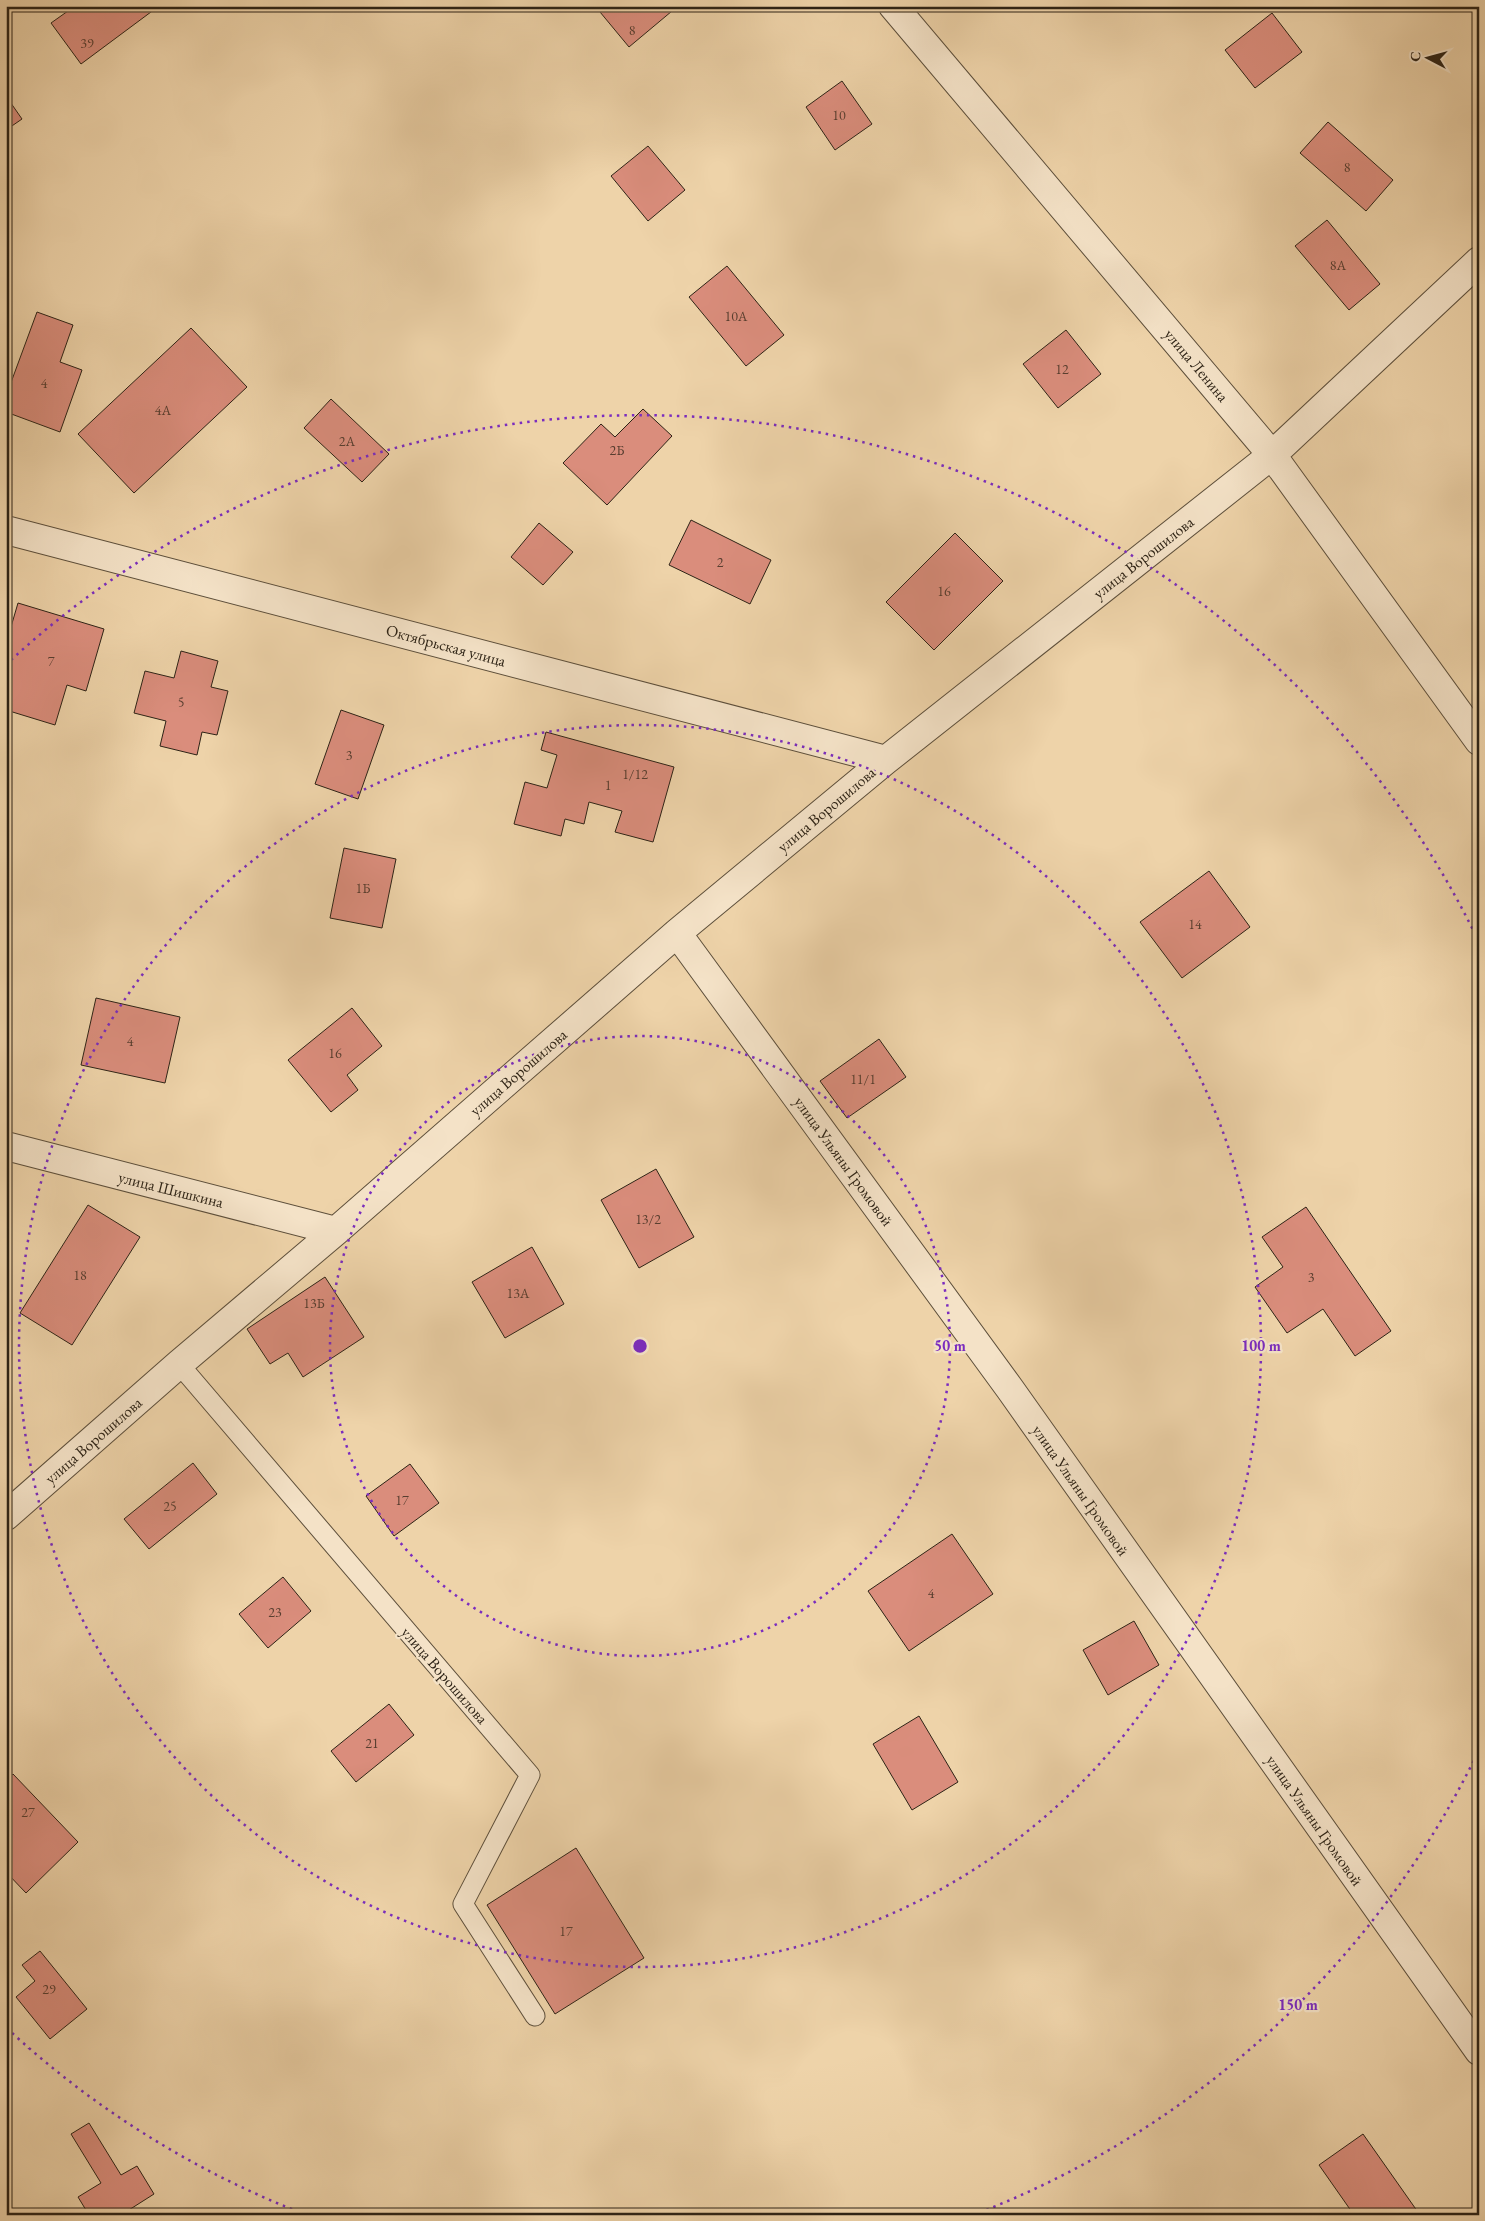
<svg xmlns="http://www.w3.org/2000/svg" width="1485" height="2221" font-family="'EB Garamond',serif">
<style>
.building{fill:#da8d7c;stroke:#2d2316}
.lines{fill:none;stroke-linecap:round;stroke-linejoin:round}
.lane-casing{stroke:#5d4f3b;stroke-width:21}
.street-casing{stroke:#5d4f3b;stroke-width:30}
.lane{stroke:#f4e2c7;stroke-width:19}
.street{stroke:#f4e2c7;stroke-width:28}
.ring{fill:none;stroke:#7b2cbf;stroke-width:2.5;stroke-dasharray:2.5 5}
.labels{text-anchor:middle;stroke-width:4.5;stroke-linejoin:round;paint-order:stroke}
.number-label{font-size:14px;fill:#583e30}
.street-label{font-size:16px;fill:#2d2316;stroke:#f4e2c7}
.centre{fill:#7b2cbf;stroke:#f4e2c7;stroke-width:2.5}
.ring-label{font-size:15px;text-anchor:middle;font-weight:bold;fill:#7b2cbf;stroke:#f4e2c7;stroke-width:4.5;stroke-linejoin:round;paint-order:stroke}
</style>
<rect width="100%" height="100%" fill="#eed3a9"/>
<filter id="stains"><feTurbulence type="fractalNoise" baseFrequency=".004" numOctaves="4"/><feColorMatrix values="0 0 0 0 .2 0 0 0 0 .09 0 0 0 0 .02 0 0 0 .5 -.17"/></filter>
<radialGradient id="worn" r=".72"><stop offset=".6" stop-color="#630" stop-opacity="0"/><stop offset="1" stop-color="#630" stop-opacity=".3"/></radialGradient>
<path class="building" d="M75,6H159L81,64L51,23Z
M607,6H678L629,47L600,12Z
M1272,13L1302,52L1255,88L1225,50Z
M842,81L872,124L835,150L806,107Z
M6,96L22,119L6,130Z
M1328,122L1393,180L1366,211L1300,153Z
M648,146L685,190L648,221L611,176Z
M1327,220L1380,284L1349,310L1295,246Z
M727,266L784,335L746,366L689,297Z
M37,312L73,325L60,362L82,370L60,432L6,412V396Z
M191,328L247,387L134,493L78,434Z
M1066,330L1101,374L1058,408L1023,364Z
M331,399L389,454L362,482L304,428Z
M643,409L672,436L607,505L563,463L601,424L615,437Z
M691,520L771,560L750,604L669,565Z
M539,523L573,552L543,585L511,557Z
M955,533L1003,581L934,650L886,602Z
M18,603L104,629L86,691L67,685L55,725L6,710V637H8Z
M181,651L218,661L211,687L228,691L217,735L202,732L197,755L160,746L166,721L134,713L145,671L174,678Z
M341,710L384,725L358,799L315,784Z
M546,732L674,767L653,842L615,832L622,811L589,802L584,824L565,819L561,836L514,824L525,782L547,788L557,755L541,750Z
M344,848L396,859L382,928L330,918Z
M1209,871L1250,927L1182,978L1140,922Z
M96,998L180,1017L165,1083L81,1065Z
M352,1008L382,1046L347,1075L358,1090L331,1112L288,1060Z
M879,1039L906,1077L847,1118L820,1081Z
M656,1169L694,1237L639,1268L601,1200Z
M88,1205L140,1237L72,1345L20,1313Z
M1306,1207L1391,1331L1355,1356L1323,1309L1287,1333L1255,1287L1283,1267L1262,1237Z
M532,1247L564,1304L505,1338L472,1282Z
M325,1277L364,1337L303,1377L288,1353L270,1364L247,1329Z
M193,1463L217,1494L149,1549L124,1519Z
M410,1464L439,1503L394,1536L366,1496Z
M952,1534L993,1594L909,1651L868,1591Z
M283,1577L311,1611L268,1648L239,1614Z
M1134,1621L1159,1665L1108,1695L1083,1650Z
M389,1704L414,1735L356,1782L331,1751Z
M919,1716L958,1782L912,1810L873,1744Z
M13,1774L78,1842L26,1893L6,1872V1781Z
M576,1848L644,1958L555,2014L487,1905Z
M40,1951L87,2009L50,2039L16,1997L35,1981L22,1965Z
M89,2123L121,2175L137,2166L154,2194L121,2215H89L78,2197L101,2183L71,2134Z
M1363,2134L1420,2215H1354L1319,2165Z"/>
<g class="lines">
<g class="lane-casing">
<path id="lane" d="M179,1364L530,1775L463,1904L535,2016"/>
</g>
<g class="street-casing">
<path id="street" d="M893,6L1272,455L1479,741
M6,530L886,760
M677,933L1010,1389L1479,2051
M6,1146L336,1231
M6,1516L179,1364L336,1231L677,933L886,760L1272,455L1479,261"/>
</g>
<use href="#lane" class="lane"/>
<use href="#street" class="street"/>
</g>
<g class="ring">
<circle cx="640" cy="1346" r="310"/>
<circle cx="640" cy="1346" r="621"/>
<path d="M1477 1754A931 931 0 0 1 981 2212M299 2212A931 931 0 0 1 11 2032M11 660A931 931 0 0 1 1477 938"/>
</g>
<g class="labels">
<g class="number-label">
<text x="632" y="35">8</text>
<text x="87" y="48">39</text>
<text x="839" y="120">10</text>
<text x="1347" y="172">8</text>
<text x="1338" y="270">8А</text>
<text x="736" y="321">10А</text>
<text x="1062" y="374">12</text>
<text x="44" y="388">4</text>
<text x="163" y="415">4А</text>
<text x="347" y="446">2А</text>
<text x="617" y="455">2Б</text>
<text x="720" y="567">2</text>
<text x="944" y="596">16</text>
<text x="51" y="666">7</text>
<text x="181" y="707">5</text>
<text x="349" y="760">3</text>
<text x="635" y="779">1/12</text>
<text x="608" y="790">1</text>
<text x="363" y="893">1Б</text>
<text x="1195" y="929">14</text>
<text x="130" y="1046">4</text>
<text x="335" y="1058">16</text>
<text x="863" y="1084">11/1</text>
<text x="648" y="1224">13/2</text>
<text x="80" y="1280">18</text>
<text x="1311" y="1282">3</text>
<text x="518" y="1298">13А</text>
<text x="314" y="1308">13Б</text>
<text x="402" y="1505">17</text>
<text x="170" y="1511">25</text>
<text x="931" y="1598">4</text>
<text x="275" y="1617">23</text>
<text x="372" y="1748">21</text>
<text x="28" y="1817">27</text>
<text x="566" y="1936">17</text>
<text x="49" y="1994">29</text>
</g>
<g class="street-label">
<text transform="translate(1197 365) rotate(50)" y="6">улица Ленина</text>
<text transform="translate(1143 557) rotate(-38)" y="6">улица Ворошилова</text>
<text transform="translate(446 645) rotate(15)" y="6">Октябрьская улица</text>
<text transform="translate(826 809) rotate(-40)" y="6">улица Ворошилова</text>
<text transform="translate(518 1072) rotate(-41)" y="6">улица Ворошилова</text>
<text transform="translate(844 1161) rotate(54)" y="6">улица Ульяны Громовой</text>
<text transform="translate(171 1189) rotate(14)" y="6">улица Шишкина</text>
<text transform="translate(93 1440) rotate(-41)" y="6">улица Ворошилова</text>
<text transform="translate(1081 1490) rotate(55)" y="6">улица Ульяны Громовой</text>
<text transform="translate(445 1675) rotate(49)" y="6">улица Ворошилова</text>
<text transform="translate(1315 1820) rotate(55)" y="6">улица Ульяны Громовой</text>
</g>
</g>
<circle cx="640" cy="1346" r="8" class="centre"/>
<g class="ring-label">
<text x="950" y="1351">50 m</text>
<text x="1261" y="1351">100 m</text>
<text x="1298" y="2010">150 m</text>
</g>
<rect width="1485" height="2221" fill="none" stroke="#eed3a9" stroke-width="25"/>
<rect x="8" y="8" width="1470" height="2206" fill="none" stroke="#2d2316" stroke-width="2.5"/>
<rect x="12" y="12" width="1460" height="2196" fill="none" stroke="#2d2316"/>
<g transform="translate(1428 58) rotate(276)" stroke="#f4e2c7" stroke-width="4" paint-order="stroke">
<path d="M0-4L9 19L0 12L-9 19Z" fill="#2d2316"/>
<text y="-8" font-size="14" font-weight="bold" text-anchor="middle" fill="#2d2316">С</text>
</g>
<rect width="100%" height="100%" filter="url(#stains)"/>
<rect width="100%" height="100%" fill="url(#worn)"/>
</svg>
